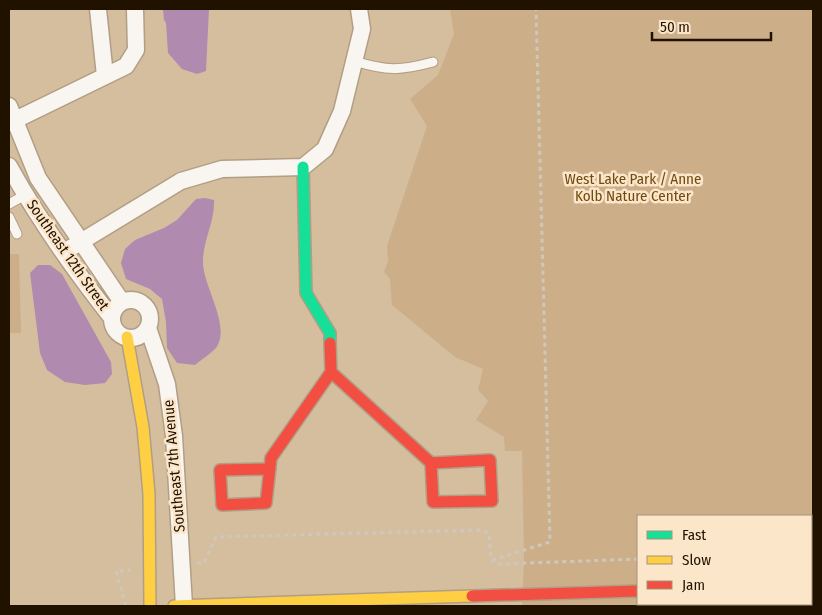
<svg xmlns="http://www.w3.org/2000/svg" width="822" height="615" font-family="'Fira Sans Condensed',sans-serif">
<style>
.green{fill:#ccaf89;fill-rule:evenodd}
.water{fill:#b18ab0}
.lines{fill:none;stroke-linecap:round;stroke-linejoin:round}
.lane-casing{stroke:#b19e85;stroke-width:11}
.street-casing{stroke:#b19e85;stroke-width:19}
.fast-casing{stroke:#b19e85;stroke-width:14}
.slow-casing{stroke:#b19e85;stroke-width:14}
.jam-casing{stroke:#b19e85;stroke-width:14}
.path{stroke:#cec7bd;stroke-width:3;stroke-dasharray:4 4;stroke-linecap:butt}
.lane{stroke:#f9f5f0;stroke-width:9}
.street{stroke:#f9f5f0;stroke-width:16}
.fast{stroke:#16e098;stroke-width:11}
.slow{stroke:#ffcf43;stroke-width:11}
.jam{stroke:#f24e42;stroke-width:11}
.labels{text-anchor:middle;stroke-width:5;stroke-linejoin:round;paint-order:stroke}
.park-label{font-size:15px;fill:#6f4b11;stroke:#fce6ca}
.street-label{font-size:15px;fill:#211200;stroke:#fce6ca}
</style>
<rect width="100%" height="100%" fill="#d5be9e"/>
<path class="green" d="M450,9H813V606H522L524,561L522,451H505L504,437L476,420L488,401L478,390L483,369L455,357L392,305L390,279L384,272L388,261L387,246L427,126L410,99L438,75L454,34ZM638,516H811V604H638Z
M9,254H19L21,333H9Z"/>
<path class="water" d="M163,9H209L206,71L197,74L182,69L168,53L166,23L164,20Z
M205,198L214,200C215,222 203,240 203,261C202,285 232,326 216,348C210,354 201,360 195,365L177,363L167,348L166,322L162,299L150,289L126,279L121,263L125,249L135,240L164,228L177,220L196,199Z
M38,265H50L62,274L111,362L112,374L105,383L85,385L65,382L47,370L40,353L30,273Z"/>
<g class="lines">
<g class="lane-casing">
<path id="lane" d="M354,61C387,71 400,71 433,62
M9,204L25,195
M9,217L17,234"/>
</g>
<g class="street-casing">
<path id="street" d="M98,9L105,76
M9,106L38,178L122,302
M9,123L126,66L136,50L135,9
M9,166C38,219 75,271 112,318
M64,252L181,181L222,169L303,167L325,149L342,111L362,29L359,9
M112 319a19 19 0 1 1 38 0a19 19 0 1 1-38 0Z
M148,328L167,384L174,436L184,606
M719,606V604
M738,606V604"/>
</g>
<g class="fast-casing">
<path id="fast" d="M303,167L306,293L330,333V343"/>
</g>
<g class="slow-casing">
<path id="slow" d="M127,337L143,427L149,494L150,606
M174,606L472,596"/>
</g>
<g class="jam-casing">
<path id="jam" d="M331,372L431,463L490,460L492,501L433,502L431,463
M270,469L220,470L222,505L266,503L271,458L331,372L330,343
M811,586H813
M472,596L638,591"/>
</g>
<path class="path" d="M811,553H813
M492,560L550,542L536,9
M197,563H204L216,537L482,530L489,534L491,560L500,564L638,559
M126,606L116,571L131,570"/>
<use href="#lane" class="lane"/>
<use href="#street" class="street"/>
<use href="#fast" class="fast"/>
<use href="#slow" class="slow"/>
<use href="#jam" class="jam"/>
</g>
<g class="labels">
<g class="park-label">
<text x="633" y="184">West Lake Park / Anne<tspan x="633" dy="17">Kolb Nature Center</tspan></text>
</g>
<g class="street-label">
<text transform="translate(68 255) rotate(55)" y="5">Southeast 12th Street</text>
<text transform="translate(174 466) rotate(-95)" y="5">Southeast 7th Avenue</text>
</g>
</g>
<rect width="822" height="615" fill="none" stroke="#211200" stroke-width="20"/>
<rect x="637" y="515" width="175" height="90" fill="#fce6ca" stroke="#a49179"/>
<rect x="647" y="531" width="25" height="8" fill="#16e098" stroke="#a49179"/>
<text x="682" y="540" font-size="15" fill="#211200">Fast</text>
<rect x="647" y="556" width="25" height="8" fill="#ffcf43" stroke="#a49179"/>
<text x="682" y="565" font-size="15" fill="#211200">Slow</text>
<rect x="647" y="581" width="25" height="8" fill="#f24e42" stroke="#a49179"/>
<text x="682" y="590" font-size="15" fill="#211200">Jam</text>
<path d="M652 32v8h119v-8" fill="none" stroke="#211200" stroke-width="2.5"/>
<text x="660" y="32" font-size="15" fill="#211200" stroke="#fce6ca" stroke-width="4" paint-order="stroke">50 m</text>
</svg>
